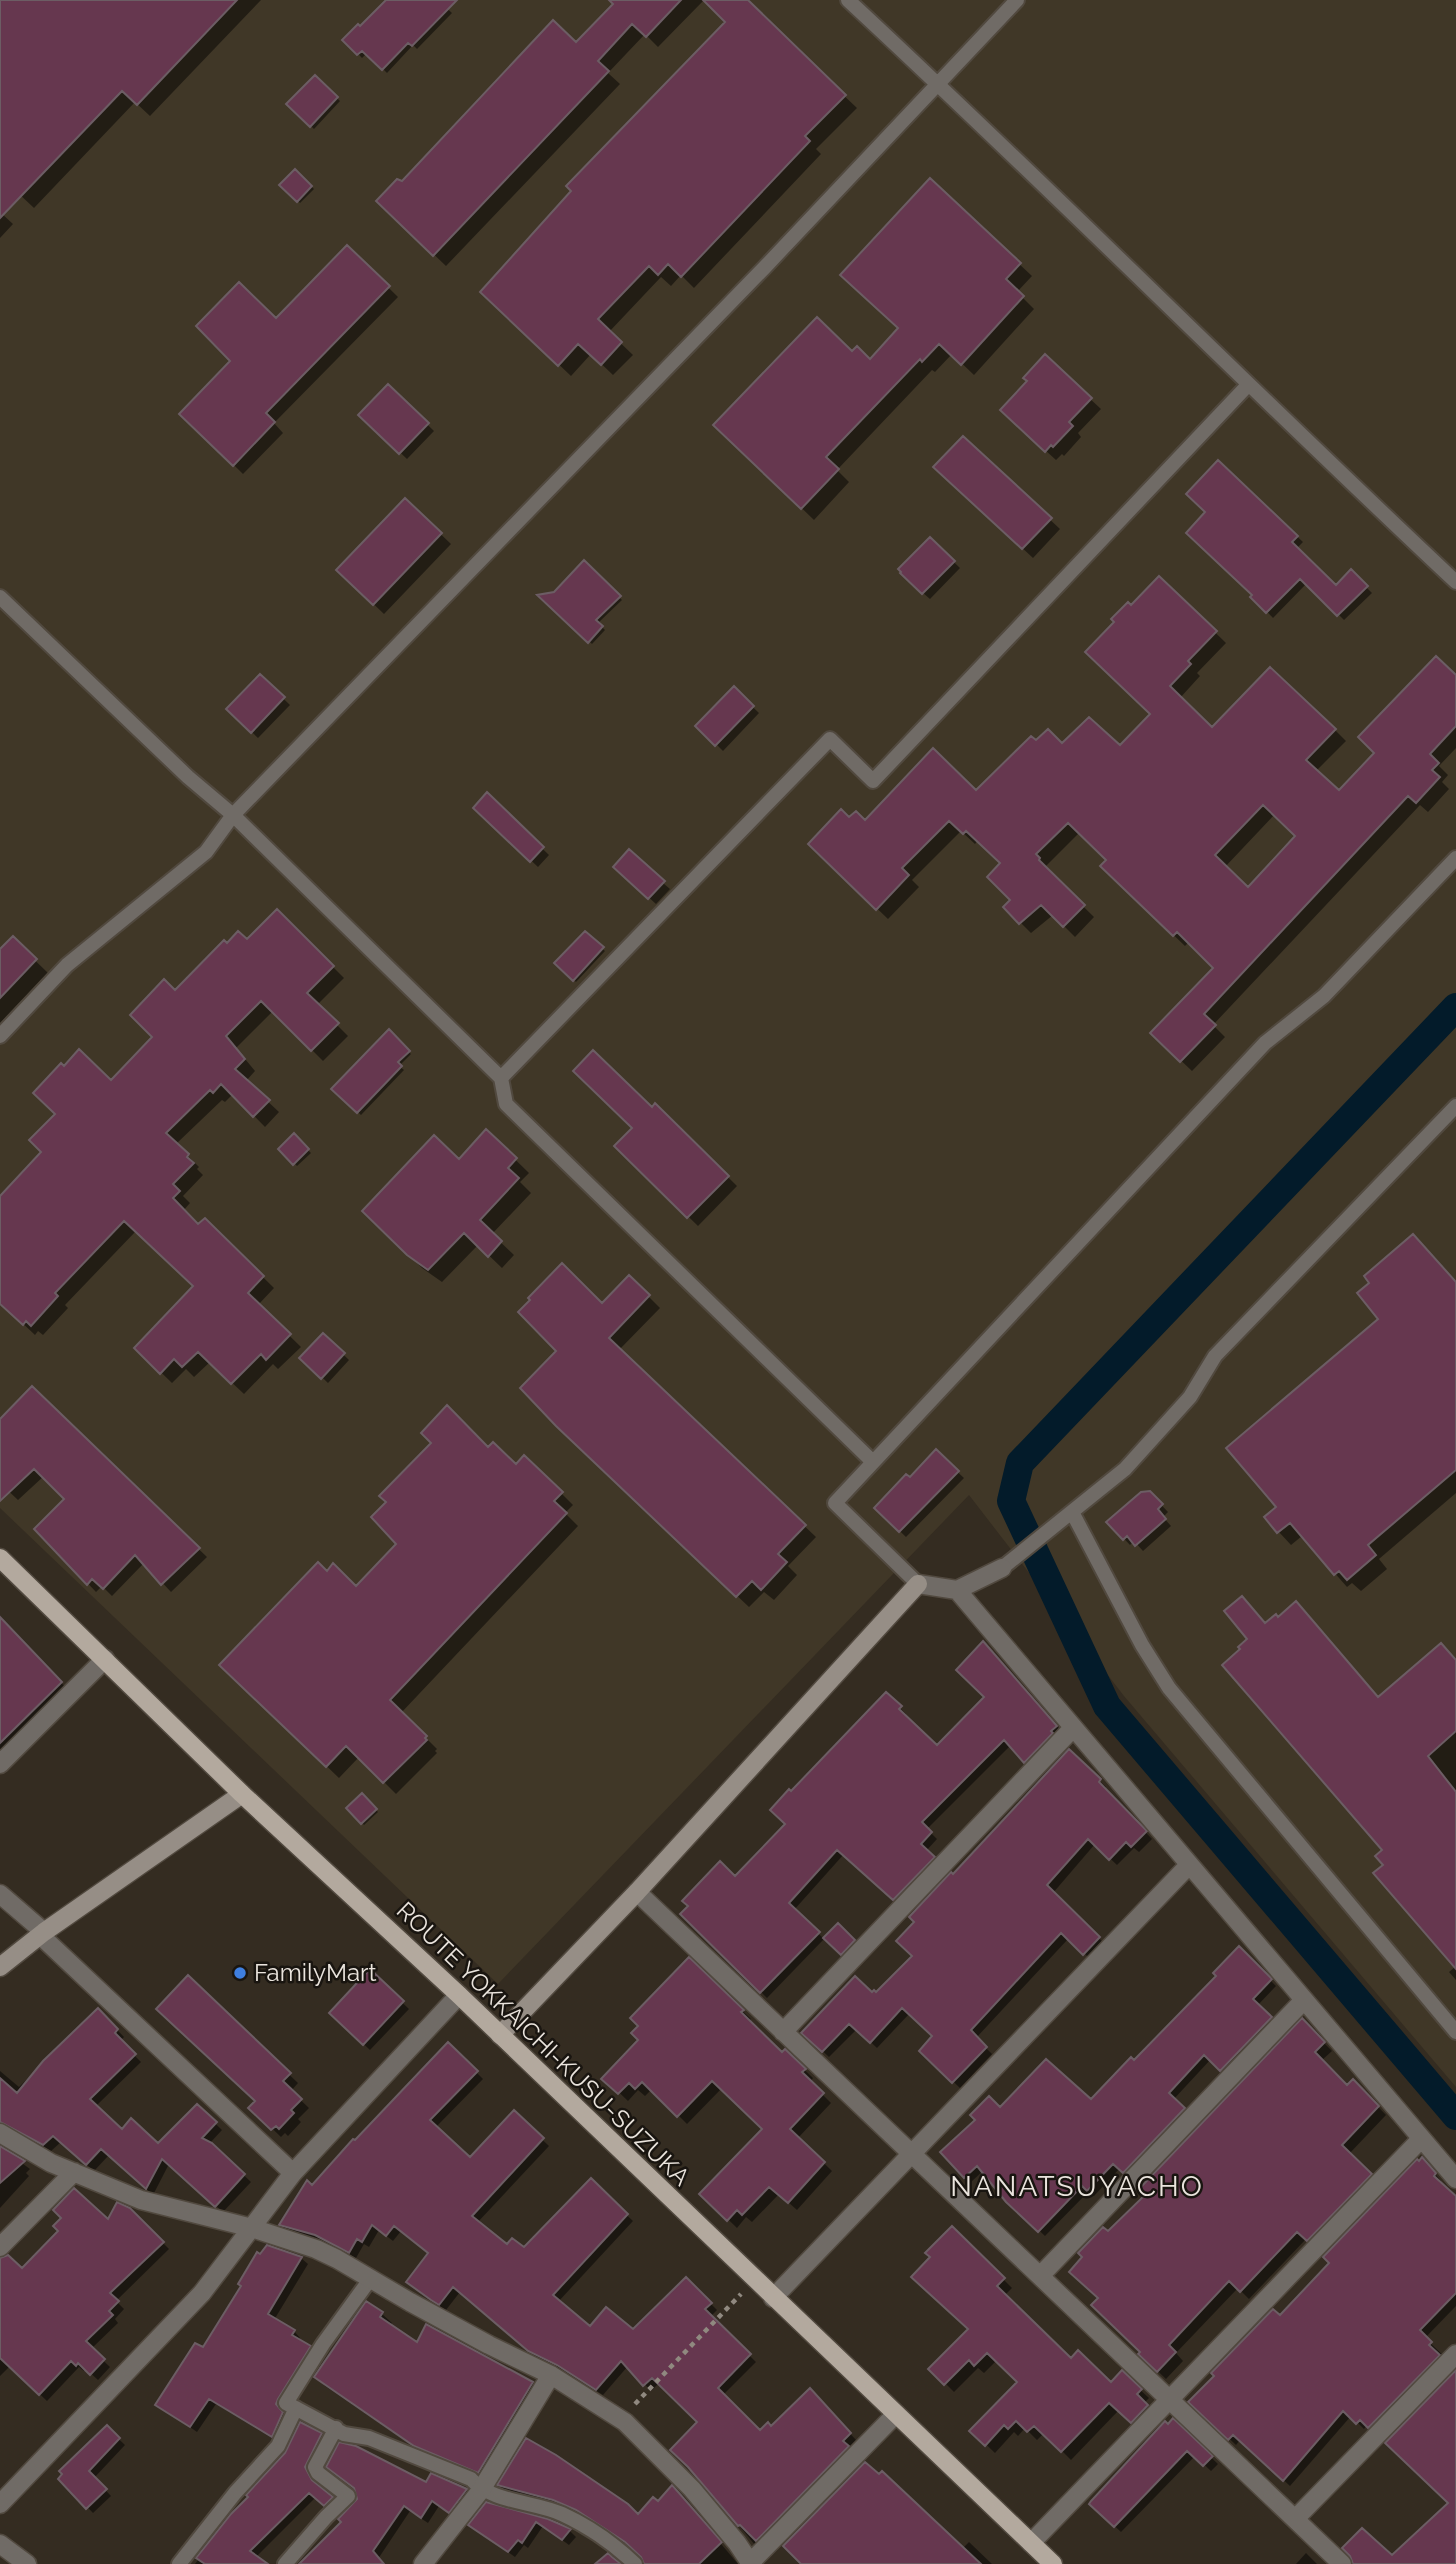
<svg xmlns="http://www.w3.org/2000/svg" width="1456" height="2564" font-family="Raleway,sans-serif">
<style>
.industrial{fill:#403727}
.shadow{fill:#0007;fill-rule:evenodd}
.lines{fill:none;stroke-linecap:round;stroke-linejoin:round}
.canal{stroke:#031b2a;stroke-width:28}
.building{fill:#66374f;stroke:#6c5d64;stroke-width:2;fill-rule:evenodd}
.lane-casing{stroke:#51493f;stroke-width:18}
.street-casing{stroke:#51493f;stroke-width:21}
.secondary-casing{stroke:#51493f;stroke-width:21}
.primary-casing{stroke:#51493f;stroke-width:21}
.path{stroke:#908980;stroke-width:4.5;stroke-dasharray:5 5;stroke-linecap:butt}
.lane{stroke:#706b66;stroke-width:14}
.street{stroke:#706b66;stroke-width:18}
.secondary{stroke:#968e86;stroke-width:18}
.primary{stroke:#b3a99e;stroke-width:18}
.shop-dot{fill:#3f7fe0;stroke:#191510;stroke-width:2.5}
.labels{text-anchor:middle;stroke-width:5;stroke-linejoin:round;paint-order:stroke}
.poi-label{font-size:24px;fill:#eae4dd;stroke:#191510;text-anchor:start}
.street-label{font-size:24px;fill:#eae4dd;stroke:#191510}
.quarter-label{font-size:28px;letter-spacing:2px;fill:#eae4dd;stroke:#191510}
</style>
<rect width="100%" height="100%" fill="#342c21"/>
<path class="industrial" d="M0,0H1456V2087L1124,1696L969,1495L498,1984L0,1508Z"/>
<path class="shadow" d="M0,0H261L150,116L135,102L34,208L0,176Z
M389,0H438L452,13L417,49L413,45L387,73L367,53L362,58L345,40L360,29Z
M619,0H704L658,47L645,34L608,73L620,84L446,266L378,201L576,44Z
M705,0H743L857,108L816,149L821,154L694,288L681,275L671,286L661,277L609,332L633,355L613,375L591,354L571,376L494,303L727,22Z
M315,77L340,101L314,129L288,104Z
M295,171L314,189L300,203L282,185Z
M930,181L1032,276L1017,292L1034,309L974,375L952,354L935,372L932,370L837,470L849,482L814,520L716,425L852,354L870,361L900,329Z
M0,212L13,224L0,238Z
M347,247L398,297L274,423L283,433L243,474L182,414Z
M1045,357L1101,409L1078,433L1081,437L1064,456L1062,454L1056,460L1012,420L1029,381Z
M388,386L434,431L407,459L361,415Z
M963,438L1060,529L1033,558L946,477Z
M1219,463L1303,542L1296,549L1336,588L1351,572L1372,593L1344,620L1307,583L1273,618L1253,597L1254,595L1207,512Z
M405,500L451,544L384,614L338,570Z
M930,539L960,568L930,599L908,580Z
M584,563L622,600L598,623L605,630L592,644L541,596L555,593Z
M1159,578L1226,643L1197,673L1200,676L1180,698L1212,730H1335L1346,741L1316,771L1339,792L1456,678V748L1439,766L1448,775L1442,782L1449,789L1428,812L1420,805L1213,1025L1225,1037L1192,1071L1152,1033L1216,968L1189,942L1185,946L1113,877L1108,860L1080,832L1046,866L1050,870L1048,872L1094,917L1075,937L1053,915L1031,933L1005,907L1012,900L1003,864L978,840L975,844L961,831L912,880L919,887L888,919L810,844L849,820L865,822L976,793L1036,743L1120,747L1152,714L1131,608ZM1275,814L1298,837L1248,889L1225,867Z
M260,676L290,705L258,738L228,709Z
M734,689L759,713L723,751L698,726Z
M487,795L549,855L538,867L476,808Z
M622,873L663,883L670,889L656,904Z
M277,911L344,978L317,1005L348,1036L323,1061L273,1011L236,1048L255,1071L246,1081L279,1112L265,1127L233,1094L225,1102L222,1100L176,1144L199,1167L197,1169L203,1175L183,1196L190,1203L183,1211L198,1226L205,1220L274,1288L258,1305L301,1347L278,1369L273,1364L244,1394L210,1362L194,1377L186,1369L172,1383L136,1348L195,1287L136,1231L65,1305L68,1308L43,1335L38,1331L35,1335L0,1302V1197L154,1037L175,992L227,945L247,941Z
M585,933L605,951L576,982L556,963Z
M13,939L48,973L0,1023V948L2,950Z
M389,1032L411,1054L399,1066L404,1070L361,1115L334,1089Z
M656,1106L737,1186L698,1226L616,1146Z
M487,1132L529,1173L520,1182L531,1193L492,1234L514,1255L502,1268L478,1245L442,1282L422,1268L365,1211L459,1161Z
M297,1139L311,1153L297,1166L280,1149Z
M629,1277L660,1308L619,1350L816,1537L788,1566L797,1575L774,1600L764,1592L749,1607L597,1464L559,1351Z
M1372,1283L1456,1284V1493L1379,1559L1387,1569L1361,1591L1352,1583L1347,1587L1302,1536L1291,1545L1266,1518L1278,1507L1381,1319Z
M323,1335L349,1360L328,1383L302,1358Z
M32,1389L207,1557L171,1592L144,1563L112,1596L102,1586L96,1592L36,1529L67,1499L44,1476L18,1500L0,1483V1463Z
M488,1449L516,1467L525,1457L573,1505L565,1513L578,1526L401,1713L437,1749L435,1751L437,1753L396,1794L359,1757L339,1778L221,1665L327,1573L356,1588Z
M936,1452L964,1478L906,1537L876,1508L910,1480Z
M1150,1493L1168,1512L1163,1517L1171,1526L1143,1551L1134,1541L1130,1545L1109,1523Z
M1242,1598L1266,1625L1379,1699L1456,1661V1980L1449,1972L1455,1967L1385,1865L1384,1850L1242,1649L1250,1639Z
M0,1618L69,1691L0,1757Z
M989,1650L1062,1732L1031,1768L1011,1745L927,1829L937,1839L926,1851L939,1864L900,1905L844,1854L794,1910L824,1939L767,1998L683,1914L735,1878L787,1824L791,1793L886,1694L906,1714L904,1716L937,1748L987,1697Z
M1069,1751L1106,1787L1104,1789L1152,1839L1139,1852L1134,1848L1117,1865L1095,1844L1053,1893L1105,1944L1091,1960L1069,1938L976,2038L992,2054L960,2088L921,2051L935,2036L910,2013L877,2048L857,2029L829,2057L803,2033L876,1994L914,1956L953,1876Z
M362,1796L378,1812L364,1825L349,1809Z
M838,1926L856,1944L845,1956L826,1938Z
M1239,1949L1276,1986L1257,2006L1276,2025L1227,2076L1211,2059L1173,2100L1189,2115L1130,2178L1120,2168L1094,2196L1089,2191L1045,2236L1008,2201L983,2171L971,2182L942,2152L1000,2110L1091,2102L1134,2063L1218,1976Z
M689,1960L751,2019L748,2022L782,2054L785,2051L813,2078L810,2082L831,2103L798,2138L832,2171L797,2210L779,2194L752,2222L746,2217L737,2228L702,2194L764,2129L722,2088L687,2124L652,2089L645,2096L638,2090L628,2101L604,2078L640,2040Z
M370,1972L409,2009L370,2050L331,2013Z
M188,1978L298,2083L291,2091L309,2108L298,2119L301,2122L288,2136L285,2133L281,2137L251,2108L257,2101Z
M98,2010L124,2037L120,2041L141,2062L96,2106L122,2131L158,2146L197,2106L222,2130L210,2143L251,2182L223,2212L169,2164L153,2195L109,2155L94,2171L61,2142L51,2151L14,2129L0,2131V2071L19,2087Z
M1302,2021L1332,2051L1321,2061L1347,2087L1353,2081L1386,2115L1349,2154L1378,2183L1316,2248L1306,2239L1249,2299L1238,2288L1176,2353L1183,2361L1166,2379L1140,2354L1142,2352L1100,2298L1108,2234L1148,2195Z
M448,2044L483,2079L436,2127L470,2160L514,2113L549,2146L477,2223L507,2246L525,2250L591,2181L633,2221L558,2302L591,2329L633,2332L686,2279L717,2310L710,2317L756,2362L723,2395L760,2433L771,2428L810,2390L856,2440L848,2448L854,2453L759,2550L702,2480L700,2422L659,2383L651,2391L628,2366L603,2395L565,2371L536,2357L460,2292L446,2310L439,2306L415,2288L430,2253L401,2231L393,2241L379,2230L369,2247L364,2244L356,2258L323,2241L287,2231L281,2225L312,2188Z
M0,2147L30,2169L26,2173L29,2176L0,2208Z
M1429,2166L1441,2181L1439,2183L1456,2206V2306L1425,2338L1447,2359L1375,2433L1367,2425L1364,2429L1351,2416L1290,2486L1240,2440L1236,2445L1191,2402L1280,2318Z
M129,2209L169,2249L116,2301L124,2309L115,2319L118,2323L91,2349L110,2367L98,2380L86,2369L84,2371L79,2367L47,2401L10,2366L0,2376V2269L22,2271Z
M952,2228L1012,2288L1004,2296L1071,2360L1111,2385L1122,2373L1149,2398L1144,2403L1156,2415L1140,2431L1119,2410L1071,2460L1044,2433L1037,2440L1025,2428L1018,2436L1014,2432L995,2453L972,2431L1019,2382L997,2360L984,2373L978,2368L954,2392L931,2369L970,2329L932,2257Z
M267,2247L301,2258L308,2264L274,2320L294,2331L300,2338L299,2340L316,2353L283,2405L281,2412L289,2420L278,2442L216,2404L197,2432L158,2405L203,2350Z
M367,2303L382,2314L392,2323L390,2325L418,2345L427,2327L532,2384L541,2393L488,2481L425,2454L325,2386L316,2376Z
M1173,2421L1218,2464L1211,2471L1195,2456L1121,2532L1091,2504Z
M301,2424L321,2435L327,2441L311,2475L316,2486L338,2504L331,2511L316,2497L256,2557L265,2564H195L232,2515L287,2453Z
M107,2428L125,2445L94,2478L111,2496L93,2513L60,2479Z
M432,2476L466,2490L473,2496L456,2518L439,2506L428,2523L410,2511L378,2559L382,2564H301L427,2484Z
M499,2485L638,2516L679,2494L738,2564H646L641,2555L595,2522L563,2507L506,2492Z
M547,2521L570,2531L576,2537L569,2545L543,2526L528,2548L524,2545L515,2557L470,2525Z
M969,2542L992,2564H804L962,2549Z
M1306,2553L1317,2564H1296Z"/>
<g class="lines">
<path class="canal" d="M1456,1007L1020,1463L1011,1501L1107,1706L1456,2116"/>
</g>
<path class="building" d="M0,0H237L137,105L122,91L0,218Z
M386,0H457L412,46L408,43L382,70L362,51L357,55L342,40L358,24L360,26Z
M609,0H681L646,37L632,24L598,61L609,71L433,256L376,201L397,179L402,181L553,20L576,42L613,4Z
M703,0H748L846,95L805,136L810,141L681,277L668,264L658,275L649,266L598,319L622,342L601,365L578,344L558,366L480,292L571,191L566,186L725,22Z
M315,75L338,97L310,127L286,104Z
M295,169L312,186L297,202L279,185Z
M930,178L1021,263L1006,279L1024,296L961,365L939,344L922,362L920,359L826,457L839,469L801,509L713,425L817,317L852,351L857,346L870,359L898,328L840,275Z
M347,245L390,286L266,413L275,422L233,466L179,414L230,361L196,326L239,282L276,318Z
M1045,354L1092,398L1069,422L1073,426L1053,447L1051,445L1045,452L1000,410L1027,381L1023,378Z
M388,384L429,423L399,454L358,415Z
M963,436L1052,518L1022,549L933,467Z
M1218,460L1298,536L1292,542L1336,585L1351,569L1368,586L1337,616L1300,579L1266,613L1250,597L1252,595L1186,533L1205,512L1186,494Z
M405,498L442,533L373,605L336,570Z
M930,537L955,561L922,594L900,573L901,572L898,569Z
M584,560L621,596L596,620L603,626L588,643L537,595L554,592Z
M1159,576L1217,631L1188,661L1191,664L1170,686L1212,727L1270,667L1336,729L1306,760L1339,790L1374,753L1358,737L1436,656L1456,675V726L1430,754L1439,763L1432,770L1440,777L1416,803L1408,796L1204,1014L1216,1025L1180,1062L1150,1033L1213,968L1177,932L1173,936L1100,866L1106,860L1068,823L1036,854L1040,858L1039,860L1085,905L1063,927L1041,905L1019,924L1003,907L1010,900L987,877L1000,863L966,831L963,834L949,821L902,868L909,875L876,910L808,844L841,809L849,817L856,811L865,820L933,748L976,790L1031,736L1036,740L1048,729L1062,743L1089,717L1120,745L1150,714L1085,652L1114,622L1111,619L1128,602L1131,605ZM1263,805L1295,836L1248,887L1215,855Z
M260,674L285,697L251,733L226,709Z
M734,686L754,706L715,746L695,726Z
M487,792L544,847L530,862L473,808Z
M629,849L665,881L648,899L613,867Z
M277,909L334,966L307,993L339,1023L311,1051L261,1001L226,1036L245,1059L235,1069L270,1100L253,1117L221,1084L213,1093L210,1090L166,1133L189,1154L187,1157L194,1163L173,1184L180,1191L173,1198L198,1224L205,1218L264,1276L248,1293L291,1334L266,1360L261,1354L231,1384L198,1352L182,1367L174,1359L160,1374L134,1348L193,1286L124,1221L55,1293L58,1296L31,1326L26,1321L23,1325L0,1304V1196L41,1152L29,1140L55,1114L33,1093L61,1063L64,1066L79,1049L111,1080L152,1037L130,1015L164,979L175,990L224,940L227,943L238,931L247,939Z
M585,931L604,947L573,981L554,963Z
M13,936L37,959L0,998V949Z
M389,1029L410,1051L398,1062L402,1066L357,1113L331,1089Z
M593,1050L652,1107L655,1103L729,1176L687,1218L614,1146L632,1128L573,1071Z
M486,1129L517,1158L508,1168L519,1178L480,1220L502,1241L488,1257L464,1233L428,1270L407,1255L362,1211L434,1135L459,1159Z
M294,1133L309,1149L293,1165L278,1149Z
M1413,1234L1456,1282V1470L1368,1545L1376,1555L1347,1580L1339,1571L1334,1575L1290,1523L1277,1533L1264,1517L1276,1507L1226,1448L1378,1319L1357,1293L1369,1283L1364,1276Z
M562,1263L602,1303L629,1275L650,1295L609,1338L806,1525L778,1554L787,1562L761,1590L752,1581L736,1597L556,1426L520,1388L556,1351L518,1312L530,1300L528,1298Z
M323,1333L345,1353L321,1379L299,1358Z
M32,1386L200,1548L161,1585L135,1555L103,1589L92,1579L87,1585L34,1529L64,1499L34,1469L0,1501V1419Z
M447,1405L488,1447L493,1442L516,1464L524,1455L563,1492L554,1501L567,1513L390,1700L427,1736L425,1738L427,1740L383,1783L346,1746L326,1767L219,1665L318,1562L327,1571L333,1563L356,1586L396,1544L371,1517L386,1502L379,1496L431,1443L421,1433Z
M936,1449L959,1471L899,1532L874,1508L906,1474L910,1477Z
M1150,1491L1163,1504L1158,1509L1166,1519L1135,1546L1127,1536L1123,1540L1106,1522L1141,1492Z
M1242,1596L1265,1623L1276,1614L1278,1617L1296,1601L1378,1697L1441,1643L1456,1660V1731L1428,1756L1456,1792V1969L1373,1873L1383,1865L1375,1856L1382,1850L1222,1665L1240,1649L1238,1647L1247,1639L1224,1611Z
M0,1617L62,1682L0,1743Z
M983,1641L1057,1726L1051,1731L1053,1733L1024,1763L1004,1740L922,1822L932,1832L921,1844L935,1857L893,1900L837,1850L789,1903L820,1932L760,1993L680,1914L688,1906L682,1901L720,1861L735,1876L785,1824L770,1810L789,1789L791,1791L886,1692L902,1706L899,1709L937,1745L984,1697L956,1670Z
M1069,1749L1101,1779L1099,1782L1147,1831L1131,1847L1126,1842L1109,1860L1088,1839L1047,1885L1100,1937L1083,1955L1061,1933L971,2030L987,2047L952,2083L919,2051L932,2036L902,2008L870,2043L849,2024L822,2052L801,2033L855,1976L872,1992L874,1990L876,1992L912,1956L896,1941L914,1922L909,1917L951,1872L953,1874Z
M362,1793L377,1809L361,1824L346,1808Z
M838,1923L855,1940L841,1955L823,1938Z
M1239,1946L1272,1979L1253,1999L1272,2017L1220,2071L1204,2055L1169,2093L1185,2108L1123,2173L1113,2164L1087,2191L1082,2186L1038,2232L1006,2202L977,2166L964,2178L940,2152L975,2120L970,2115L989,2096L1000,2107L1046,2059L1091,2099L1131,2057L1134,2060L1216,1976L1213,1973Z
M689,1957L744,2010L741,2012L782,2052L785,2049L806,2069L802,2072L824,2093L790,2129L825,2162L788,2203L769,2187L742,2215L737,2210L727,2221L699,2194L762,2129L712,2081L677,2117L642,2082L635,2089L629,2083L618,2094L601,2079L638,2040L631,2033L638,2026L630,2018Z
M370,1969L404,2001L363,2045L329,2013Z
M188,1975L291,2073L283,2081L302,2099L291,2110L294,2113L279,2129L276,2126L271,2130L248,2108L255,2101L156,2009Z
M98,2008L118,2029L115,2033L136,2054L90,2099L122,2129L131,2118L158,2143L197,2104L217,2122L202,2138L212,2143L245,2174L215,2207L162,2159L146,2189L101,2149L86,2165L53,2136L43,2145L0,2122V2078L17,2093L43,2061Z
M1302,2018L1325,2042L1315,2052L1347,2085L1353,2079L1379,2106L1342,2145L1372,2174L1307,2241L1297,2232L1240,2292L1229,2281L1169,2345L1176,2352L1157,2372L1138,2354L1140,2352L1091,2305L1098,2298L1069,2272L1082,2257L1078,2253L1103,2227L1108,2231L1145,2195L1139,2189Z
M448,2042L478,2071L430,2120L470,2157L514,2110L544,2138L472,2216L507,2244L512,2238L524,2247L591,2178L628,2214L553,2295L590,2326L606,2307L633,2329L686,2277L712,2303L705,2309L751,2354L718,2388L760,2430L768,2422L771,2426L810,2388L851,2433L843,2441L849,2446L756,2541L740,2525L738,2526L688,2467L670,2450L697,2422L652,2378L643,2386L621,2361L596,2390L557,2365L528,2351L453,2287L439,2305L431,2300L406,2282L428,2253L394,2226L386,2236L372,2225L362,2242L357,2239L349,2253L315,2235L279,2225L307,2180L312,2185L353,2139L355,2140Z
M0,2146L25,2161L0,2183Z
M1422,2157L1436,2173L1434,2176L1456,2196V2293L1420,2330L1432,2342L1429,2345L1440,2355L1368,2428L1360,2420L1356,2424L1343,2411L1283,2481L1233,2435L1228,2440L1188,2402L1214,2376L1211,2373L1273,2309L1280,2315L1329,2263L1323,2257L1417,2159L1419,2161Z
M74,2188L108,2219L117,2202L130,2208L164,2242L110,2293L119,2301L109,2311L113,2315L86,2341L105,2359L90,2375L78,2363L76,2366L71,2361L39,2395L0,2358V2258L8,2255L22,2268L58,2231L53,2226L61,2218L53,2210Z
M952,2226L1005,2278L997,2286L1071,2358L1078,2350L1111,2382L1122,2370L1142,2389L1137,2394L1148,2405L1131,2423L1109,2403L1061,2452L1034,2426L1027,2432L1016,2421L1008,2429L1004,2425L985,2446L969,2431L1017,2382L987,2353L974,2366L969,2360L944,2385L928,2369L968,2329L911,2277L930,2257L925,2253Z
M267,2245L302,2257L268,2314L295,2330L292,2335L311,2346L278,2399L276,2404L283,2412L272,2437L209,2399L190,2427L155,2405L195,2343L203,2347L241,2286L238,2284L257,2252L260,2254Z
M366,2301L383,2312L380,2317L417,2342L426,2324L533,2382L478,2473L414,2446L314,2377Z
M1456,2370V2564H1353L1350,2556L1342,2548L1362,2528L1392,2555L1448,2503L1385,2443Z
M1173,2418L1213,2456L1203,2466L1187,2451L1114,2527L1089,2504L1091,2501L1165,2421L1168,2424Z
M300,2422L322,2433L305,2467L312,2480L333,2497L324,2506L309,2493L250,2551L268,2564H205L196,2558L231,2514L248,2497L246,2495L285,2453Z
M107,2425L120,2438L89,2471L107,2489L86,2509L58,2479L62,2474L59,2471Z
M526,2438L556,2455L628,2504L638,2514L653,2497L658,2501L672,2485L722,2542L699,2564H644L641,2557L625,2542L576,2510L553,2500L497,2485Z
M339,2442L356,2446L426,2482L431,2473L467,2489L449,2513L432,2501L421,2518L404,2506L373,2551L384,2564H299L341,2522L338,2519L357,2499L354,2488L326,2467Z
M865,2462L879,2474L882,2471L981,2564H801L783,2546Z
M486,2502L548,2519L571,2529L562,2540L536,2522L522,2543L518,2540L508,2552L468,2525Z
M608,2553L612,2557L621,2564H595Z"/>
<g class="lines">
<g class="lane-casing">
<path id="lane" d="M848,0C1054,191 1251,390 1456,582
M0,597L188,777L233,815L501,1078L506,1104L873,1462
M0,1036L67,965L206,852L233,815L765,267L1017,0
M501,1078L830,739L873,781L1248,385
M1072,1512L1142,1645L1169,1688L1456,2032
M1002,1568L1125,1469L1190,1397L1215,1356L1456,1106
M918,1584L835,1503L1265,1043L1324,996L1456,858
M371,2278L323,2344L286,2403L344,2434L369,2438L471,2479C492,2503 533,2501 562,2514C588,2526 614,2544 635,2564
M179,2564L235,2493L278,2446L296,2408
M285,2564L326,2517L348,2496L318,2473L315,2467L336,2428"/>
</g>
<g class="street-casing">
<path id="street" d="M918,1584L957,1590L1002,1568
M957,1590L1456,2179
M0,1764L105,1659
M637,1892L1342,2564
M0,1894L44,1932
M40,1935L293,2173
M783,2032L1073,1728
M0,2133L51,2163L141,2200L252,2228L316,2249L337,2259L410,2302L489,2345L551,2375L625,2422L692,2489L737,2543L751,2564
M0,2247L74,2172
M1040,2276L1304,2000
M773,2298L1189,1865
M0,2504L202,2293L293,2173L459,1995
M1295,2519L1456,2354
M1031,2543L1421,2139
M0,2544L27,2564
M750,2563L896,2414
M423,2564L481,2490L551,2375"/>
</g>
<g class="secondary-casing">
<path id="secondary" d="M0,1967L44,1932L242,1794
M500,2035L637,1892L918,1584"/>
</g>
<g class="primary-casing">
<path id="primary" d="M0,1558L242,1794L459,1995L1053,2564"/>
</g>
<path class="path" d="M635,2404L741,2294"/>
<use href="#lane" class="lane"/>
<use href="#street" class="street"/>
<use href="#secondary" class="secondary"/>
<use href="#primary" class="primary"/>
</g>
<circle class="shop-dot" cx="240" cy="1973" r="7"/>
<g class="labels">
<g class="poi-label">
<text x="254" y="1981">FamilyMart</text>
</g>
<g class="street-label">
<text transform="translate(543 2044) rotate(44)" y="8">ROUTE YOKKAICHI-KUSU-SUZUKA</text>
</g>
<g class="quarter-label">
<text x="1077" y="2196">NANATSUYACHO</text>
</g>
</g>
</svg>
